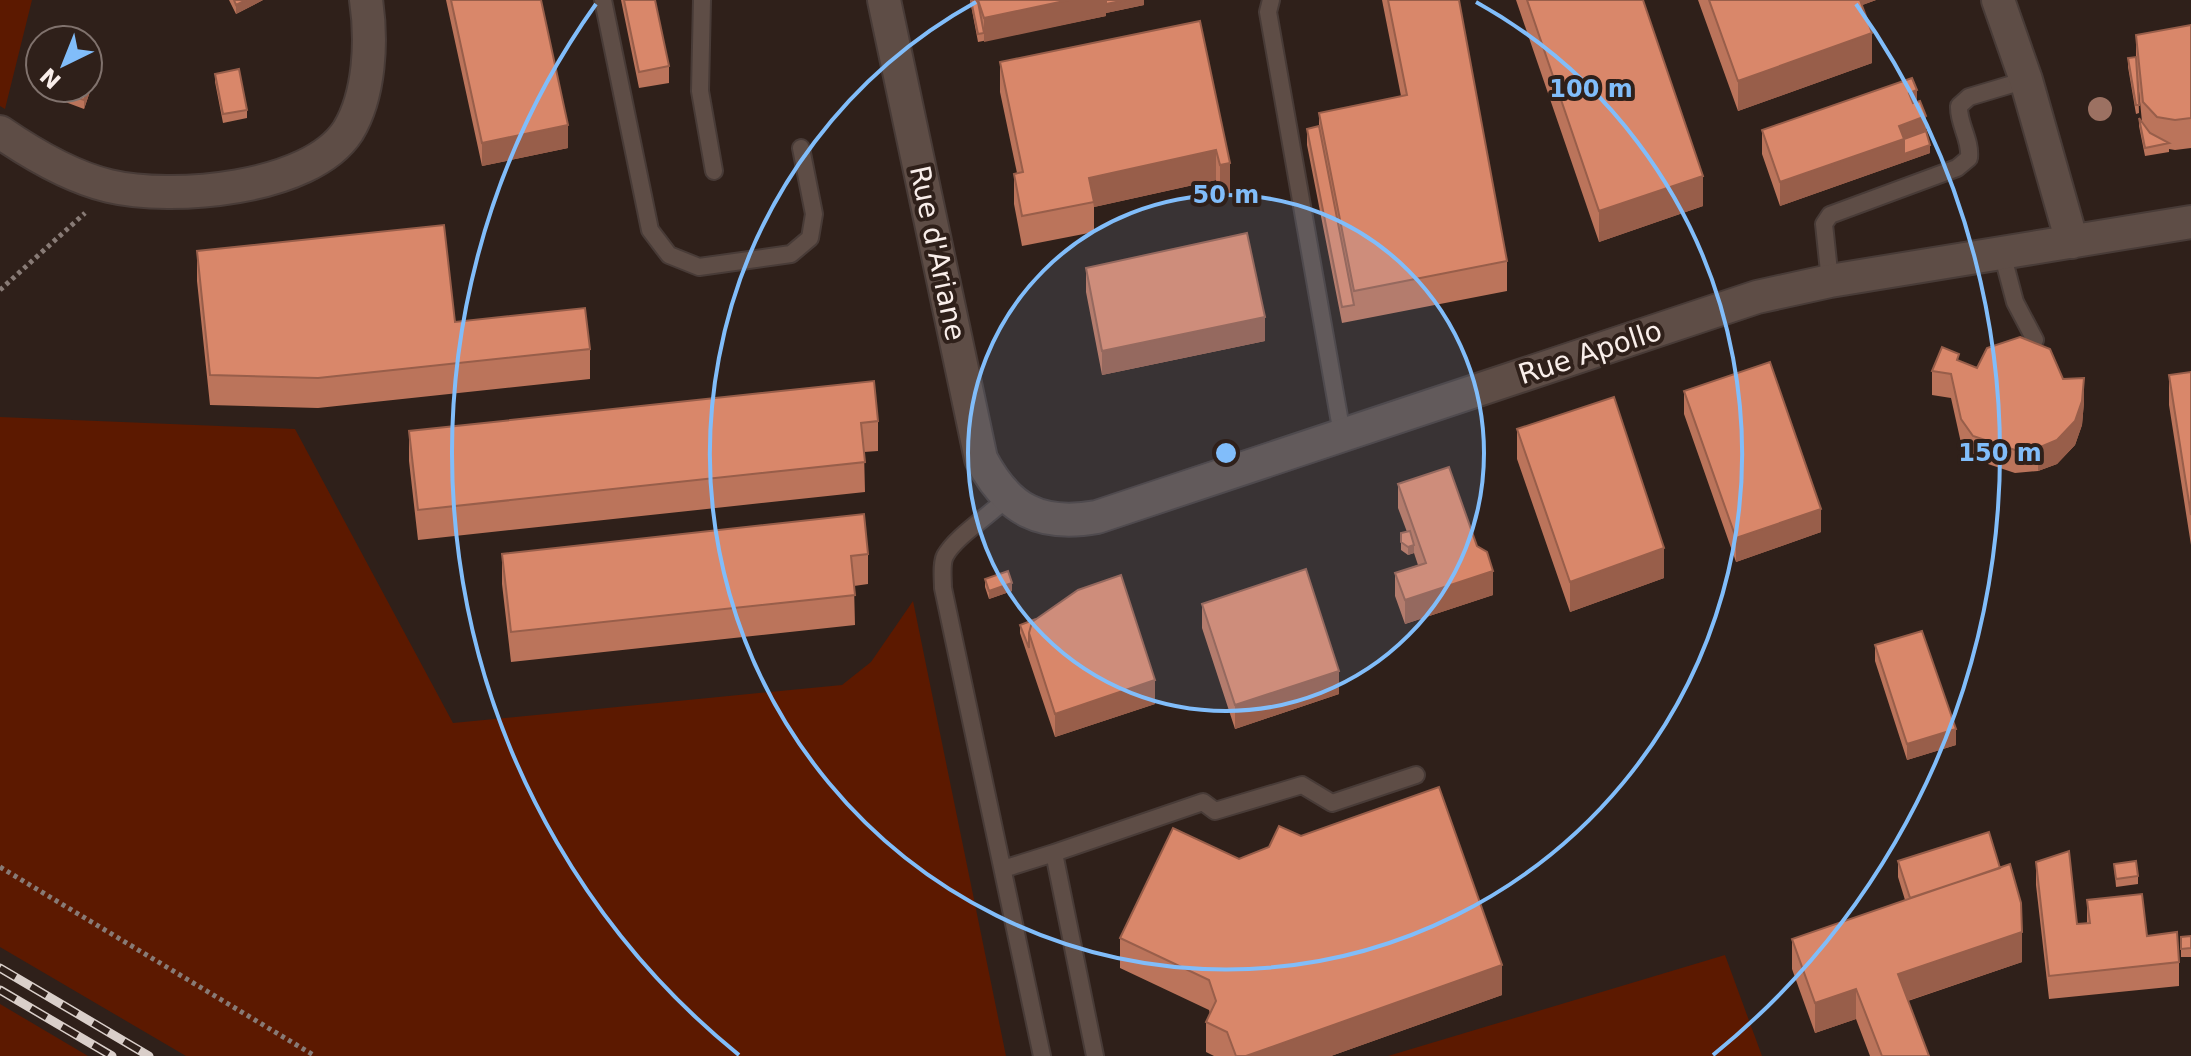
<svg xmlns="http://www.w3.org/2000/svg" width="2191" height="1056" font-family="'DejaVu Sans',sans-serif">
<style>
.green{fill:#5c1900}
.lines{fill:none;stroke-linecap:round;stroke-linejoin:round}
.lane-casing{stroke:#483b37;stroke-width:20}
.street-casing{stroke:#483b37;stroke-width:36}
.path{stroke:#887b76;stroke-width:5;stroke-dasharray:4 4;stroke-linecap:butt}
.lane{stroke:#5e4d46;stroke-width:16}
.street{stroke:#5e4d46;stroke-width:32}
.rail-casing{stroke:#dacfca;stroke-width:9}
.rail{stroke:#2f201a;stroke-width:6;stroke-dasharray:18;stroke-linecap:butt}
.tree{fill:#9c7162}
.wall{fill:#bb745b}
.shaded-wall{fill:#985e4a}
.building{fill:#d9876a;stroke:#985e4a;stroke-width:2}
.ring{fill:none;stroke:#81bdfa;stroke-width:4}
.labels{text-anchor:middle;stroke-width:8;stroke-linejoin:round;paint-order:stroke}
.street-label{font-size:28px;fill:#f9eeea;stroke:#2f201a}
.centre{fill:#81bdfa;stroke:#2f201a;stroke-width:4}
.ring-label{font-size:24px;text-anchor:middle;font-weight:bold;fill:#81bdfa;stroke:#2f201a;stroke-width:8;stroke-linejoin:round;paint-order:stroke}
</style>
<rect width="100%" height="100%" fill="#2f201a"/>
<path class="green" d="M0,0H32L5,109L0,106Z
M0,417L295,429L453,723L842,685L871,662L913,601L1006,1056H186L0,947Z
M1725,955L1762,1056H1388Z
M0,1004L88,1056H0Z"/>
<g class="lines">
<g class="lane-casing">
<path id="lane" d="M603,0L650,230L669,255L699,267L791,254L810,238L814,214L801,148
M702,0L700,91L714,171
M1271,0L1268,12L1342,434
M2002,253L2015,302L2035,340
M1830,281L1824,224L1830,215L1957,168L1969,158C1971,139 1958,124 1959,106L1969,97L2026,80
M1007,498C990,515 955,537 945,556C941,564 943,579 943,588L1042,1056
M1003,869L1054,853
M1095,1056L1054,853L1203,802L1215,811L1302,785L1332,803L1416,775"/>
</g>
<g class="street-casing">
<path id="street" d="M884,0L981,459C1008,510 1040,527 1097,517L1757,297L1830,281L2191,222
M1998,0L2026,80L2072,242
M0,132C32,154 71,177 109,186C171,201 310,190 348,131C370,95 372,40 366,0"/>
</g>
<path class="path" d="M0,290L85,213
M0,867L315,1056"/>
<use href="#lane" class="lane"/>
<use href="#street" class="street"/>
<g class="rail-casing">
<path id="rail" d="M0,968L149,1056
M0,990L112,1056"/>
</g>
<use href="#rail" class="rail"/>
</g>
<circle class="tree" cx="2100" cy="109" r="12"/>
<path class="wall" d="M229,0H263L236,14Z
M446,0H541L568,148L482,166Z
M621,0H655L669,66V83L639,88Z
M970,0H1144V5L1106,13V16L978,42Z
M1382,0H1459L1507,261V291L1342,323L1307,145V129L1319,126V113L1401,96Z
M1516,0H1643L1703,206L1599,242Z
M1698,0H1876L1862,5L1872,63L1738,111Z
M1200,21L1230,193L1220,195L1216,180L1094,207V232L1022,246L1014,204V174L1017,173L1000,92V62Z
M2191,25V148L2175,150L2169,149V152L2145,156L2139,126V118L2142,122L2138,81L2139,113L2136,114L2128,67V58L2136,57V35Z
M97,71L84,109L60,100V92Z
M215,74L247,110V118L223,123L215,82Z
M1917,102L1926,131L1930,153L1780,206L1762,154V130Z
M197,251L455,322L590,349V379L318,408L210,405L197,281Z
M1086,268L1265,341L1102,375L1086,292Z
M1959,361L1977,368L2063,379L2084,402L2082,425L2075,445L2057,464L2038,471L2015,473L1973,459L1961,443L1951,398L1932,395V371Z
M2191,372V545L2169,405V375Z
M1684,391L1821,532L1736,562L1684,414Z
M878,421V451L864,452L865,492L418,540L409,461V431Z
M1517,429L1664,578L1570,612L1517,459Z
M1398,484L1493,595L1405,624L1395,596V573L1418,565L1414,553L1408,555L1401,550V533L1407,532L1398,508Z
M502,554H868V584L854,586L855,625L511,662L502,584Z
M985,579L1012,591L989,599L985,587Z
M1202,604L1339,694L1235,729L1202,628Z
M1020,625L1155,704L1055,737L1020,633Z
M1875,645L1956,745L1907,760L1875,661Z
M1898,861L2022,962L1908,1001L1929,1056H1870L1856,1019L1815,1033L1792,969V939L1905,900L1898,877Z
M2036,862L2077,924L2087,923V900L2147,936L2179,962V986L2049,999L2036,885Z
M2114,864L2138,876V884L2116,887Z
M2191,936V957H2181V937Z
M1120,938L1502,995L1331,1056H1214L1206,1052V1022L1210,1014L1209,1010L1120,968Z"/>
<path class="shaded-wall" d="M246,0H263L236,14V5Z
M1069,0H1144V5L1106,13V16L984,42V18Z
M1852,0H1876L1852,9Z
M1872,33V63L1738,111V81Z
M97,63V71L84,109V100Z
M1917,90V114L1909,93Z
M1926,116V140L1930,145V153L1780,206V182L1899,126Z
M568,125V148L482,166V143Z
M1216,150V180L1094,207L1089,178Z
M1230,163V193L1220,195V165Z
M1703,176V206L1599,242V211Z
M1265,317V341L1102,375V351Z
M2084,378V402L2082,425L2075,445L2057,464L2038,471V448Z
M1821,509V532L1736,562V538Z
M1414,545V553L1408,555V547Z
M1664,548V578L1570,612V582Z
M1493,571V595L1405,624V600Z
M1012,583V591L989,599V591Z
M1339,671V694L1235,729V705Z
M1155,680V704L1055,737V714Z
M1956,729V745L1907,760V744Z
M2022,932V962L1898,1004V974Z
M1502,965V995L1331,1056H1246Z
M1856,989V1019L1815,1033V1003Z"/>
<path class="building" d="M234,0H246L236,5Z
M451,0H541L568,125L482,143Z
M624,0H655L669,66L639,72Z
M971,0H976L978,2L984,33L978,34Z
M978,0H1069L984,18Z
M1106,0H1126L1106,4Z
M1388,0H1459L1507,261L1354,291L1319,113L1407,95Z
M1527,0H1643L1703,176L1599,211Z
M1709,0H1860L1872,33L1738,81Z
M1200,21L1230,163L1220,165L1216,150L1089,178L1094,202L1022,216L1014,174L1023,172L1000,62Z
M2191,25V118L2175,120L2157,117L2143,102L2136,35Z
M2136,57L2139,105H2136L2128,58Z
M88,60L97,63L84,100L60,92L62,88H88Z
M239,69L247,110L223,114L215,74Z
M1912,78L1917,90L1909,93L1913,103L1920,101L1926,116L1899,126L1904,139L1780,182L1762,130Z
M2139,118L2150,133L2169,143L2145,148Z
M1319,126L1354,305L1342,307L1307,129Z
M1926,131L1930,145L1904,154V139Z
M444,225L455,322L585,308L590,349L318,378L210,375L197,251Z
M1247,233L1265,317L1102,351L1086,268Z
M2020,337L2050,349L2063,379L2084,378L2082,401L2075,421L2057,440L2038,448L2015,450L1973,436L1961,419L1951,374L1932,371L1942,347L1959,354L1957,360L1977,368L1987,348Z
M1770,362L1821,509L1736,538L1684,391Z
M2191,372V515L2169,375Z
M874,381L878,421L861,423L865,462L418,510L409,431Z
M1614,397L1664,548L1570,582L1517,429Z
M1449,467L1477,546L1487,552L1493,571L1405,600L1395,573L1426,563L1398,484Z
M864,514L868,554L851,556L855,595L511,632L502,554Z
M1410,531L1414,545L1408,547L1401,542V533Z
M1306,569L1339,671L1235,705L1202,604Z
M1008,571L1012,583L989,591L985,579Z
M1121,575L1155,680L1055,714L1029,633L1032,622L1078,590Z
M1036,619L1032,622L1029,633V648L1020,625Z
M1922,631L1956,729L1907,744L1875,645Z
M1439,787L1502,965L1246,1056H1236L1227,1032L1206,1022L1216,1001L1209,980L1120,938L1173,828L1239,859L1269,847L1279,826L1301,836Z
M1989,832L2000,868L1910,898L1898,861Z
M2069,851L2077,924L2090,923L2087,900L2142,894L2147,936L2177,932L2179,962L2049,976L2036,862Z
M2136,861L2138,876L2116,879L2114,864Z
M2010,864L2021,903L2022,932L1898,974L1929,1056H1882L1856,989L1815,1003L1792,939Z
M2191,936V948L2181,949V937Z"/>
<circle cx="1226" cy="453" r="258" fill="#81bdfa" fill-opacity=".12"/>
<g class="ring">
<circle cx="1226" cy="453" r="258"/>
<path d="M1476 2A516 516 0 1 1 976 2"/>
<path d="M739 1055A774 774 0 0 1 596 4M1856 4A774 774 0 0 1 1713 1055"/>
</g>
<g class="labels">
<g class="street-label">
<text transform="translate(938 253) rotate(78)" y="10">Rue d'Ariane</text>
<text transform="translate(1590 352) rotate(-18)" y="10">Rue Apollo</text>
</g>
</g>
<circle cx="1226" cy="453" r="12" class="centre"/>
<g class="ring-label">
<text x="1591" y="97">100 m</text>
<text x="1226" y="203">50 m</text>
<text x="2000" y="461">150 m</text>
</g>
<g transform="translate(64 64) rotate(223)"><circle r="38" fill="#2f201a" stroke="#80726d" stroke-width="2"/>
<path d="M0-6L14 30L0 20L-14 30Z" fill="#81bdfa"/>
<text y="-12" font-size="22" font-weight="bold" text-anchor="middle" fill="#f9eeea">N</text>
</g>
</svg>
